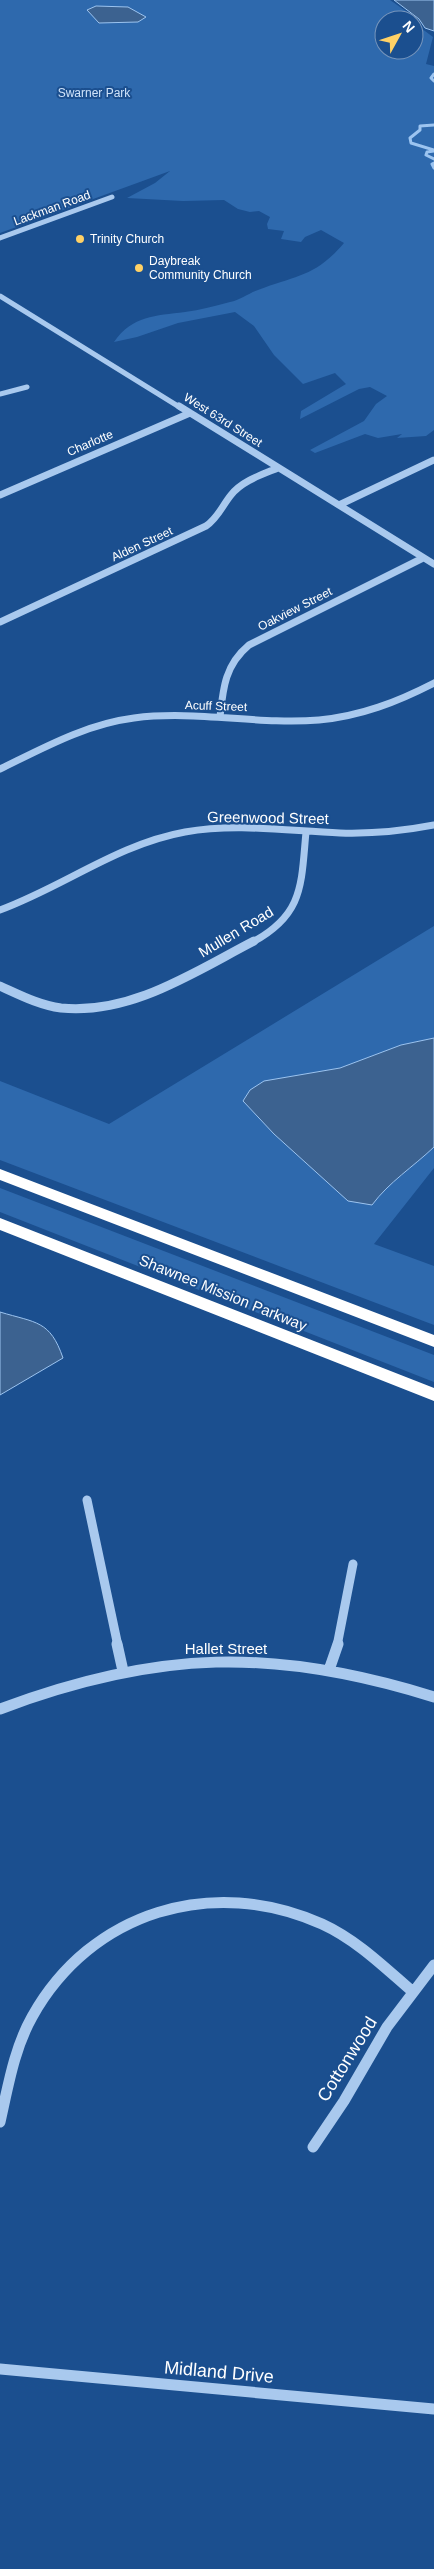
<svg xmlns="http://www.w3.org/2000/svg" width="434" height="2569" font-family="Arial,sans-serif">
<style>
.green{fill:#2e69ad;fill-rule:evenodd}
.water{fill:#3c6290;stroke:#9cc4f0}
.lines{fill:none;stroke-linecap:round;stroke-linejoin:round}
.stream{stroke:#9cc4f0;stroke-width:3}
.minor-far3{stroke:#a9c9ee;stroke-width:5}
.minor-far2{stroke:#a9c9ee;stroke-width:7}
.minor-far1{stroke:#a9c9ee;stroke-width:9}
.minor{stroke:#a9c9ee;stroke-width:11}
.highway{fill:#fff;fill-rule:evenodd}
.poi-dot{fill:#ffd166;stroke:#1b4f8f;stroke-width:2}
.labels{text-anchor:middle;stroke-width:4;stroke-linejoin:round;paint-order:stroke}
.far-park-label{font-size:12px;fill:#cfe3fa;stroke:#1b4f8f}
.far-street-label{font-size:12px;fill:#fff;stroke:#1b4f8f}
.far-poi-label{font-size:12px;fill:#fff;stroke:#1b4f8f;text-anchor:start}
.street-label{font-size:15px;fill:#fff;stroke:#1b4f8f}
.near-street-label{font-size:18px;fill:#fff;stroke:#1b4f8f}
</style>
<rect width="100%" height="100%" fill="#1b4f8f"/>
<path class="green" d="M0,0H390L410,14L421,28L433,37L426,64L434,66V430L426,436L397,438L402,434L378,438L365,434L315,453L310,450L364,421L376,404L387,396L370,387L359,389L300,419L301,411L346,384L335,373L303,384L274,355L254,326L235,312L178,323L137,337L114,342C133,315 155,316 185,312C200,310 215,306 230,302C240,300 249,293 258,290C297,275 315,277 344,243L321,230L305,237L301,242L281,239L284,231L268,229L267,224L270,217L259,211L250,212L238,209L224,200L183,201L127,198L155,183L170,171L0,233ZM384,20H414V50H384Z
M434,926V1038L401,1045L340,1068L287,1077L243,1101L274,1134L327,1181L372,1205C389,1182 413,1167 434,1147V1168L374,1244L434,1266V1325L0,1160V1081L109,1124Z
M0,1188L434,1355V1382L0,1212Z"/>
<path class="water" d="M394,0H434V31L425,28L419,19Z
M96,6L128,7L146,17L138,22L99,23L87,10Z
M434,1038V1147C413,1167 389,1182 372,1205L348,1201L274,1134L243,1101L250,1090L264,1081L340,1068L401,1045Z
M0,1312C36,1323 50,1320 63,1358L0,1395Z"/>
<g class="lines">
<path class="stream" d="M434,74L431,78L434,81
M434,125L420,126V130L410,138L411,143L434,150
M434,151L427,152L426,155L434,159
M434,163L432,164L434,168"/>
<path class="minor-far3" d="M0,238L112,197
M0,296L181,408
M0,394L27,387"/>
<path class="minor-far2" d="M179,406L434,564
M0,495L190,413
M339,505L434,460
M0,622L206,526C218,518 222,506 231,495C242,481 261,475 278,468
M220,717C223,688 225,665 249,645L423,558
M0,769C43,748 86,724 134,718C196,710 258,725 319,720C361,716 397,702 434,683
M0,910C63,887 118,844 185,832C236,823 288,831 340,833C372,834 403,831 434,825
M251,943C304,915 301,885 306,832"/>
<path class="minor-far1" d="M0,986C20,995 39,1005 61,1008C131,1015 194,972 254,941
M87,1500L118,1646
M337,1646L353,1564"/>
<path class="minor" d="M117,1644L123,1671
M329,1670L338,1644
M0,1709C157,1650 274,1647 434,1697
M0,2122C8,2087 14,2049 32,2017C91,1911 213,1875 322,1924C357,1940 385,1968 413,1992
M313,2147L344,2101L387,2027L434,1965
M0,2369L434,2409"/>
<path class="highway" d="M0,1169L434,1335V1347L0,1180Z
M0,1218L434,1388V1401L0,1230Z"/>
</g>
<g class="poi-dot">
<circle cx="80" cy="239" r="5"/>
<circle cx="139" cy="268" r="5"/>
</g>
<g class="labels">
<g class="far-park-label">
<text x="94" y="97">Swarner Park</text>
</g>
<g class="far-street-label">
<text transform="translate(52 208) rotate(-20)" y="4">Lackman Road</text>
<text transform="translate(223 420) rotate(32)" y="4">West 63rd Street</text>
<text transform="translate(90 443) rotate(-23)" y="4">Charlotte</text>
<text transform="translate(142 544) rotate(-25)" y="4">Alden Street</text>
<text transform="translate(295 609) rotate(-27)" y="4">Oakview Street</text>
<text transform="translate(216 706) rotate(2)" y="4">Acuff Street</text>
</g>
<g class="far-poi-label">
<text x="90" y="243">Trinity Church</text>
<text x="149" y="265">Daybreak<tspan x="149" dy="14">Community Church</tspan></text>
</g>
<g class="street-label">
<text transform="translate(268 818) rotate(1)" y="5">Greenwood Street</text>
<text transform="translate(236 932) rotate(-31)" y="5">Mullen Road</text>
<text transform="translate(223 1293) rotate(22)" y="5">Shawnee Mission Parkway</text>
<text x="226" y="1654">Hallet Street</text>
</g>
<g class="near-street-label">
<text transform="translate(347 2059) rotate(-58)" y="6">Cottonwood</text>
<text transform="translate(219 2372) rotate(5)" y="6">Midland Drive</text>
</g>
</g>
<g transform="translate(399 35) rotate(50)"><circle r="24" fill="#1b4f8f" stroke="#7695bc"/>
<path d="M0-4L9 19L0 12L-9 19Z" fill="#ffd166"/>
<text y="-8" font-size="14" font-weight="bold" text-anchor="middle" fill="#ffffff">N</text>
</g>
</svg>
